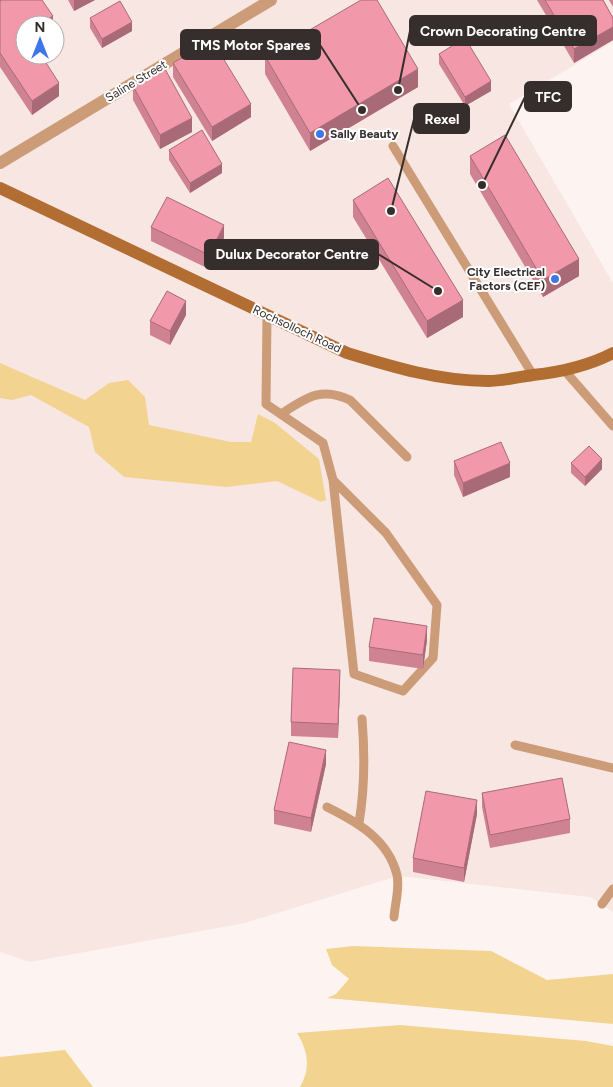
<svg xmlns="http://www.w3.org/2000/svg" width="613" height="1087" font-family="Figtree,sans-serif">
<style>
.built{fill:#f8e6e2;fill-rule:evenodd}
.green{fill:#f3d390}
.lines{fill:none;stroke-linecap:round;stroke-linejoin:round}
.lane{stroke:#cb9c77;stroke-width:9}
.street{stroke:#cb9c77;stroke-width:12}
.secondary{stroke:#b26e32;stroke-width:12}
.wall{fill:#cf8392}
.shaded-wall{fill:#a96a77}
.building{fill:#f198aa;stroke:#a96a77}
.poi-dot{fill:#3f76e6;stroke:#fff;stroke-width:2}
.labels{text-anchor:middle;stroke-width:4;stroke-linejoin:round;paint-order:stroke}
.street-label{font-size:12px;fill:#362e2c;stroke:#fff}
.poi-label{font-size:12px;font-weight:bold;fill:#362e2c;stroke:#fff;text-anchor:start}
.leader{fill:none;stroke:#362e2c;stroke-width:2}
.callout-dot{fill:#362e2c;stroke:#fff;stroke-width:2}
.callout{fill:#362e2c;stroke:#362e2c;stroke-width:2}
.callout-label{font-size:14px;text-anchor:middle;font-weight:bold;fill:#fff}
</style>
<rect width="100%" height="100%" fill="#fdf4f2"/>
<path class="built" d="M12,0H613V42L509,104L613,283V912L590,897L398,876L245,923L30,962L0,952V8ZM25,25H55V55H25Z"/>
<path class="green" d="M0,363L85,400L109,383L128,380L145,397L149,425L231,442H251L258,414L275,423L319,459L326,500L321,502L277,481L226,487L124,477L95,452L89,427L31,395L12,400L0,398Z
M353,946L491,951L547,980L613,974V1024L327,998L336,994L349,979L332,965L326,949Z
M400,1025L586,1041L613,1046V1087H300C311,1068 308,1051 297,1033Z
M65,1050L93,1087H0V1057Z"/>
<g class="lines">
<path class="lane" d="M393,146L533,375
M267,315L266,404L323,443L333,480L354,674L403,691L433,658L437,605L386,533L333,480
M565,371L613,426
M281,414C306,398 321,386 350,400L407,457
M515,745L613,768
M327,807C357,822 388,839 397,875C400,887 395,904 394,917
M359,823C365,787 365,755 362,719
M602,904L613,889"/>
<path class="street" d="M0,163L271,0"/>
<path class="secondary" d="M0,188L347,353C393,367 439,381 488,381C503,381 518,377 533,375C561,372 588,366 613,353"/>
</g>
<path class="wall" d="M0,0L53,25H25V55L59,96L32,115L0,67Z
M68,0H95L74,11Z
M537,0H603L613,18V40L574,63Z
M609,0H613V7Z
M90,18L132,31L102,48L90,28Z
M439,54L491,91L465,106L439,64Z
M265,56L418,87L310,151L265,74Z
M173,63L251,117L212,141L173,77Z
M133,86L192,132L160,149L133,100Z
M169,150L222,173L190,193L169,160Z
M470,156L579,276L543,297L470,174Z
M353,200L463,317L427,338L353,217Z
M151,227L224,238L209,269L151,241Z
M186,315L170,345L150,335V321Z
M454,461L510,477L463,497L454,475Z
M571,463L602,469L585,486L571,473Z
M427,640L423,669L369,661V647Z
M340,683L338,738L291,736V722Z
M326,764L311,832L274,824V810Z
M482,793L570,819V833L490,848L482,807Z
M477,814L464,882L413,872V858Z"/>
<path class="shaded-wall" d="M74,0H95L74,11Z
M53,16V25H39Z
M132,22V31L102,48V39Z
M613,27V40L574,63V49Z
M418,69V87L310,151V133Z
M491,81V91L465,106V97Z
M59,83V96L32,115V101Z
M251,104V117L212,141V127Z
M192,118V132L160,149V135Z
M222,164V173L190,193V183Z
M224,225V238L209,269V255Z
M579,259V276L543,297V280Z
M463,300V317L427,338V321Z
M186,301V315L170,345V331Z
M602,459V469L585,486V477Z
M510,463V477L463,497V483Z
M427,626V640L423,669V655Z
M340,670V683L338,738V724Z
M326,750V764L311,832V818Z
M477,800V814L464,882V868Z"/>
<path class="building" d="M2,0H42L53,16L39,25H25V55H41L59,83L32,101L0,53V1Z
M361,0H377L418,69L310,133L265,56Z
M545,0H603L613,18V27L574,49Z
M120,1L132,22L102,39L90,18Z
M465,38L491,81L465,97L439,54Z
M212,40L251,104L212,127L173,63Z
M165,69L192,118L160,135L133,86Z
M202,130L222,164L190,183L169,150Z
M505,135L579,259L543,280L470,156Z
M388,178L463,300L427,321L353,200Z
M167,197L224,225L209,255L151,227Z
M167,291L186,301L170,331L150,321Z
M501,442L510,463L463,483L454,461Z
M589,446L602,459L585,477L571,463Z
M374,618L427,626L423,655L369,647Z
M293,668L340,670L338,724L291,722Z
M289,742L326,750L311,818L274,810Z
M562,778L570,819L490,835L482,793Z
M426,791L477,800L464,868L413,858Z"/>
<g class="poi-dot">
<circle cx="320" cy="134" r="5"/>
<circle cx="555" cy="279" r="5"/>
</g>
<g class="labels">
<g class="street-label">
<text transform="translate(136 81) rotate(-31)" y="4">Saline Street</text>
<text transform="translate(297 329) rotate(25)" y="4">Rochsolloch Road</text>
</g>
<g class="poi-label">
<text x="330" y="138">Sally Beauty</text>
<text x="545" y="276" text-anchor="end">City Electrical<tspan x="545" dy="14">Factors (CEF)</tspan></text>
</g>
</g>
<path class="leader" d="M398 90L410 31M362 110L320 45M482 185L525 97M391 211L414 119M438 291L378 254"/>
<g class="callout-dot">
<circle cx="398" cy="90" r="5"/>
<circle cx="362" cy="110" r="5"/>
<circle cx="482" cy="185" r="5"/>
<circle cx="391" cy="211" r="5"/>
<circle cx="438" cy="291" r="5"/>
</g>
<g class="callout">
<rect x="410" y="16" width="186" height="29" rx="5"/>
<rect x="181" y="30" width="139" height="29" rx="5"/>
<rect x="525" y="82" width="46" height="29" rx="5"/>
<rect x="414" y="104" width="55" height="29" rx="5"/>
<rect x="205" y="240" width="173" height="29" rx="5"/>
</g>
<g class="callout-label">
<text x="503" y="36">Crown Decorating Centre</text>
<text x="251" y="50">TMS Motor Spares</text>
<text x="548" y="102">TFC</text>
<text x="442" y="124">Rexel</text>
<text x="292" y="259">Dulux Decorator Centre</text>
</g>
<g transform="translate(40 40)"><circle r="24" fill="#ffffff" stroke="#afabab"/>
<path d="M0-4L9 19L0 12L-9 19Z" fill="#3f76e6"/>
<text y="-8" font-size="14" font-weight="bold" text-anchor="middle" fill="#362e2c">N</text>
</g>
</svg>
